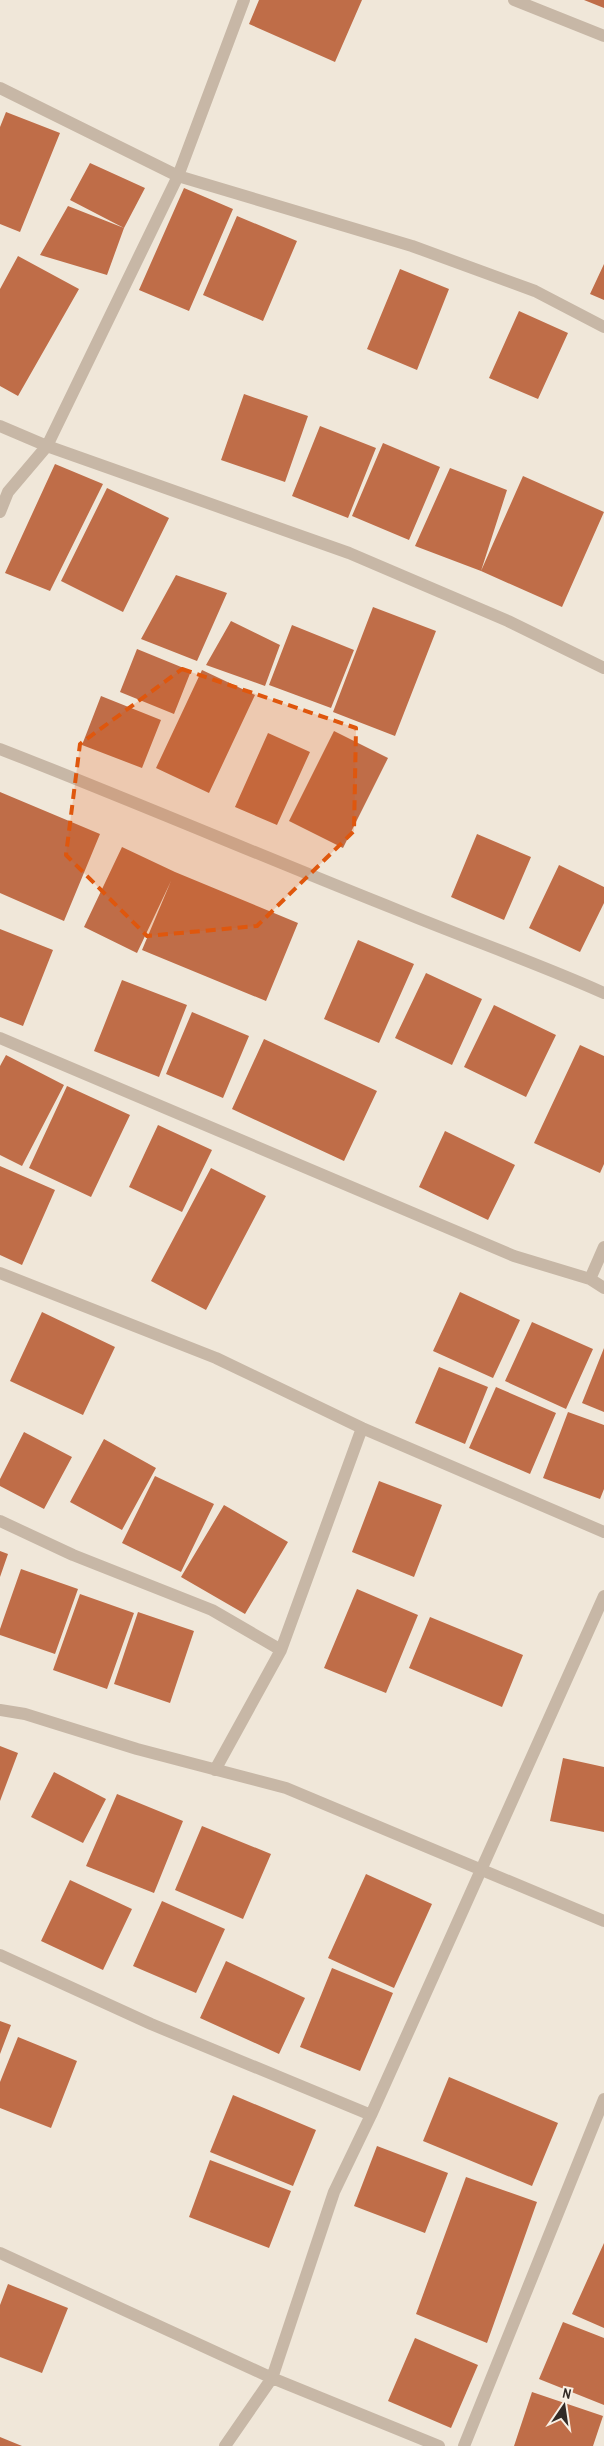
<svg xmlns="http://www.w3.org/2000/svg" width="604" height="2446" font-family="'Archivo Narrow',sans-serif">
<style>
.building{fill:#bf6d48}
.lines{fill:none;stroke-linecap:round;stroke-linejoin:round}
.street{stroke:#c7b7a6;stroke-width:12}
.marked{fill:#df570d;fill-opacity:0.2;stroke:#df570d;stroke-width:4;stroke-dasharray:10 6;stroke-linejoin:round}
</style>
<rect width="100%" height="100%" fill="#f0e7d9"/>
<path class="building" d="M259,0H362L335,62L249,24Z
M584,0H604V8Z
M6,112L60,133L20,232L0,224V127Z
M90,163L145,188L124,228L107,275L40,255L68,206L124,228L70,200Z
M184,188L233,209L189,311L139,290Z
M237,216L297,241L263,321L203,295Z
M18,256L79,289L18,396L0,386V289Z
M604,264V300L590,294Z
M400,269L449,289L417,370L367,349Z
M519,311L568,333L538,399L489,378Z
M244,394L308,416L285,482L221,460Z
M320,426L376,448L348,518L292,496Z
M383,443L440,467L409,540L352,516Z
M55,464L103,484L50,591L5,573Z
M450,468L507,490L481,571L523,476L604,512L562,607L481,571L415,546Z
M107,488L169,518L123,612L61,581Z
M176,575L227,593L197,661L141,639Z
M373,607L436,631L395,736L333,712Z
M231,621L280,645L265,686L206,665Z
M292,625L354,650L331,708L269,685Z
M137,649L191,671L174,714L120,692Z
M202,670L255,695L209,793L156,768Z
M101,696L161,720L142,768L82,745Z
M334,731L388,758L343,848L289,821Z
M268,733L310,752L277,825L235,807Z
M0,792L100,834L64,921L0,893Z
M477,834L531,857L504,920L451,897Z
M122,847L175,872L298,923L266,1001L142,950L171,881L137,953L84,927Z
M559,865L604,887V903L580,952L529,928Z
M0,929L53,950L23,1026L0,1017Z
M358,940L414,964L379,1043L324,1019Z
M426,973L482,999L452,1065L395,1038Z
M122,980L187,1005L159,1077L94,1051Z
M494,1005L556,1035L526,1097L464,1067Z
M192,1012L249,1036L223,1098L166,1074Z
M264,1039L377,1091L344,1161L232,1109Z
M580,1045L604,1056V1164L600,1173L534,1143Z
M6,1055L64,1085L22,1166L0,1155V1066Z
M67,1086L130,1115L91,1197L29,1168Z
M158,1125L212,1150L182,1212L129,1187Z
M445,1131L515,1165L488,1220L419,1187Z
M0,1166L55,1190L22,1265L0,1255Z
M211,1168L266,1196L206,1310L151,1281Z
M460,1292L520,1320L493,1378L433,1351Z
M42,1312L115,1347L83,1415L10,1381Z
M532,1322L593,1349L566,1409L505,1381Z
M604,1348V1412L582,1403Z
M439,1367L488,1387L465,1444L415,1423Z
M496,1387L556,1413L530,1474L469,1448Z
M568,1412L604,1425V1489L600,1499L543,1478Z
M24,1432L72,1457L44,1509L0,1486V1479Z
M104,1439L156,1468L122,1530L70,1502Z
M155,1476L214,1504L181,1572L122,1543Z
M379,1481L442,1505L414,1577L352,1552Z
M224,1505L288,1542L245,1614L181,1577Z
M0,1551L8,1554L0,1577Z
M21,1569L78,1589L55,1654L0,1635V1629Z
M357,1589L418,1615L386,1693L324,1668Z
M80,1594L134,1613L107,1689L53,1670Z
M138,1612L194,1631L170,1703L114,1684Z
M430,1617L523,1655L502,1707L409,1668Z
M0,1746L18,1753L0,1801Z
M563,1758L604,1767V1832L550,1821Z
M54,1772L106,1799L83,1843L31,1817Z
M117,1794L183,1821L154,1893L86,1866Z
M202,1826L271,1854L243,1919L175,1890Z
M366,1874L432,1904L394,1988L328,1958Z
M70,1880L132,1909L103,1970L41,1941Z
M162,1901L225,1929L196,1993L133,1966Z
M226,1961L305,1998L279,2054L200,2018Z
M332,1968L393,1993L360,2071L300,2047Z
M0,2021L11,2025L0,2054Z
M18,2037L77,2061L51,2128L0,2108V2082Z
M449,2077L558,2123L532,2186L423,2141Z
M233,2095L316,2130L293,2186L210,2152Z
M377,2146L448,2173L425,2233L354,2206Z
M210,2160L291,2191L269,2248L189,2217Z
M466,2177L537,2202L487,2343L416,2314Z
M604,2243V2328L572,2314Z
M8,2284L68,2308L42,2373L0,2357V2305Z
M563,2322L604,2338V2405L539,2379Z
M415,2338L478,2365L451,2428L388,2401Z
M532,2392L603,2416L593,2446H514Z
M0,2437L22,2446H0Z"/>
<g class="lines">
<path class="street" d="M514,0L604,36
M0,88L178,176L412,246L535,291L604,327
M0,426L47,446L349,553L508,621L604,668
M0,512L8,492L47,446L178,176L244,0
M0,749C134,801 266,858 400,911C468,939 537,963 604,993
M0,1038L514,1256L590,1279L604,1288
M0,1273L216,1358L362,1428L281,1650
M590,1279L604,1247
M362,1428L604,1532
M0,1521L73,1555L212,1610L281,1650L215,1770
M0,1710L25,1714L137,1749L286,1788L604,1921
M0,1955L151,2024L371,2115
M0,2253L272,2378L439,2446
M225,2446L272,2378L334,2192L371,2115L604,1596
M464,2446L604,2099"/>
</g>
<path class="marked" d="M182,669L356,728L354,831L257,926L147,936L66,855L80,744Z"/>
<g transform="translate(564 2406) rotate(13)" stroke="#f8f0e5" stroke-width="4" paint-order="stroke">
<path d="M0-4L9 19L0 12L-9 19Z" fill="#332b26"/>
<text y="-8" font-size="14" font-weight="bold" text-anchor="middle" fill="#332b26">N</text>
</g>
</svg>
